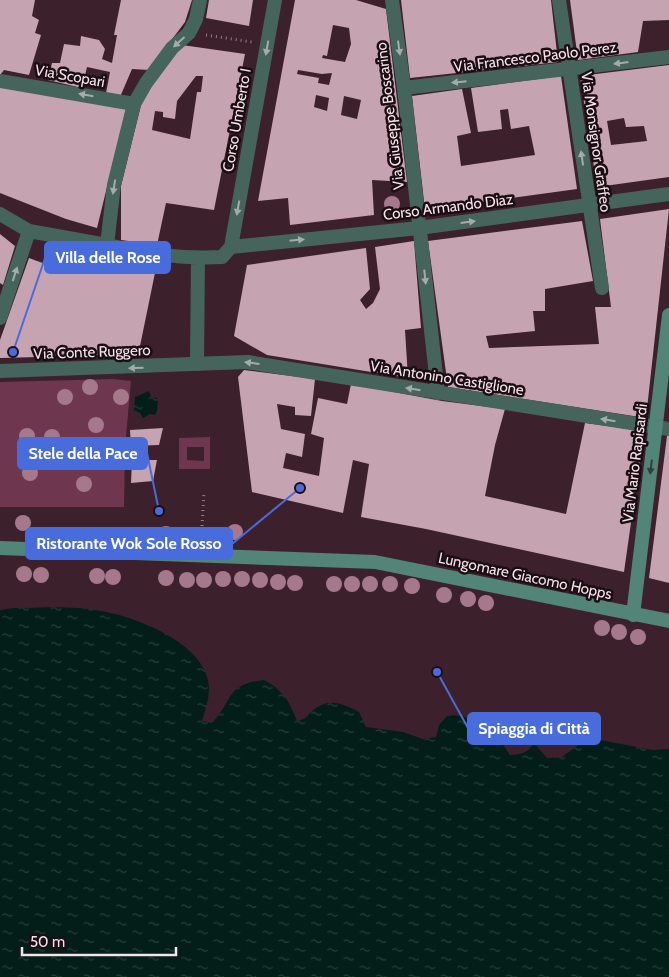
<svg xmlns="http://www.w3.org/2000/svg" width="669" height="977" font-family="Cabin,sans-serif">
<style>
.green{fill:#6e364f;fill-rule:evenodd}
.water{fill:url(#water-ripples)}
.building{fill:#c6a3b0;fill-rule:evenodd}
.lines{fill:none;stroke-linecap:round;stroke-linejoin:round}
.path{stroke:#967e88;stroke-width:3;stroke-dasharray:1 4;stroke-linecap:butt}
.pedestrian{stroke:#45655c;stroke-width:14}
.minor{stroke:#45655c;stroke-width:14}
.secondary{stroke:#528577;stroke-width:14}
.tree{fill:#a5798b}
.oneway{fill:#a6aaaa}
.oneway2{fill:#313e3b}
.labels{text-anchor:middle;stroke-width:5;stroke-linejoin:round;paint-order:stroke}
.street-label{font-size:15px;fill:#f6e3ea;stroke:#1b0e13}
.leader{fill:none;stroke:#486cdc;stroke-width:2}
.callout-dot{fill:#486cdc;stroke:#1b0e13;stroke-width:2}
.callout{fill:#486cdc;stroke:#486cdc;stroke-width:2}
.callout-label{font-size:16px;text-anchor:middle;font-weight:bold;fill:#fff}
</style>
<defs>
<pattern id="water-ripples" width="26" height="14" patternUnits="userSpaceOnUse" patternTransform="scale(1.25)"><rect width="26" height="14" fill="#031e18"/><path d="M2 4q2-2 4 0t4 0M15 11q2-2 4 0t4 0" fill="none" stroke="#283f3a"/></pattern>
</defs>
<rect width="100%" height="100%" fill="#3c202c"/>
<path class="green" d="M113,379L131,381L125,447L124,507H0V382Z
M210,437V469H179V438ZM187,447H204V461L187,460Z"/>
<path class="water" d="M149,391L151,397L158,398L157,411L155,415L150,414L143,418L140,413L134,410L135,397Z
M13,608C41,608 72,605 101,611C136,617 199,641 208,680C211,694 206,708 202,721L212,723C234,700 225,684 264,680C282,689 290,702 297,721C304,720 305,718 310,713C326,697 341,702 359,712L366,727L403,732L423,739L436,737L439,725L448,715C480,716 494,729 510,755C520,755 529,752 534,743L547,758L562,757L581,743L595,739L653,750L669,749V977H0V610Z"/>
<path class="building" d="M0,0H35L32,16L39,20L35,33L41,35L29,75L4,70L0,75Z
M121,0H192L185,22L149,70L132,69L120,97L106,93L110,72L87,67L82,88L48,80L52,63H60L64,44L80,46L81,36L99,40L105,49L102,59L112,63L117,35H114Z
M209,0H253L249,26L206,18Z
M295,0H356L386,9L407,182L372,180L374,215L290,225L288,198L258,201ZM333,25L349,28L351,44L345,62L322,58L323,55L327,56ZM298,70L322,74L332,73L329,85L318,83L319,78L297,74ZM316,95L329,98L327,111L314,107ZM344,96L361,100L357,119L341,115Z
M401,0H551L558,62L410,78Z
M570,0H669V20L643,21L638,52L578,60Z
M182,45L245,54L214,210L166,203L157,245L121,240V186L144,93ZM196,76H203L201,92H197L190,139L152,130L155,111L163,112V117L175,119L177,101Z
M669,65V177L597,187L580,76ZM624,118L626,127L644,126L647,141L611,145L607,121Z
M561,76L577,189L425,210L412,96L462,89L471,133L457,136L461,166L535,155L529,126L511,129L508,109L500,110L502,129L478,132L471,88Z
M0,86L126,109L97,228L66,219L0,193Z
M669,209L646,418L448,387L428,241L582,221L593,281L545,289V311H533L535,331L486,336L489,348L599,344L595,307H611L600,219Z
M0,234L15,246L3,285L0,283Z
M414,241L421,328L405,330L408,378L267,355L234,336L247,265L366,248L370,289L360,300L366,309L373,303L380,289L375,247Z
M78,255L156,268L139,351L132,350L131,354L115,355L0,358V340L29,258L72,274Z
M244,370L315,379L311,416L295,415V407L277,404L281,429L305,434L302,457L286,453L283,468L319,476L324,438L311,434L318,398L347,404L351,384L442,401L505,409L495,445L485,496L566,514L585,423L644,431L624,572L426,529L361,517L369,464L353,460L343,513L252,492L238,377Z
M163,428L159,445L131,446L130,430Z
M667,436H669V583L649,578Z
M132,460H157L153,481L131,483Z"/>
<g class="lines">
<path class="path" d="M206,35L252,42
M202,526L204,493"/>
<path class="pedestrian" d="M107,245C150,254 178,259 222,257L231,247
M231,247L275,0
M231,247L419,228
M197,364L198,258"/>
<path class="minor" d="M392,0L404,88L438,393
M559,0L602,288
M0,81L134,104
M404,88L669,57
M0,214L29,231L107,245L114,185L134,104L146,83L172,48L189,33L196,19L200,0
M419,228L669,194
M0,318L29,231
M0,371L247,362L669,429"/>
<path class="secondary" d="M0,548L375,562L669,621
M633,615L669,315"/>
</g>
<g class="tree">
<circle cx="392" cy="204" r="8"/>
<circle cx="90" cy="387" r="8"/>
<circle cx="65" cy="397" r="8"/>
<circle cx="121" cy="397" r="8"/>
<circle cx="96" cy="425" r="8"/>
<circle cx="27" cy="436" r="8"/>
<circle cx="52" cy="437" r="8"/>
<circle cx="30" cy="473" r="8"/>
<circle cx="84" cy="484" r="8"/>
<circle cx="23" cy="523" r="8"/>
<circle cx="235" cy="532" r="8"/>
<circle cx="166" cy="534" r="8"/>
<circle cx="24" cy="574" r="8"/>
<circle cx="41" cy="575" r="8"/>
<circle cx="97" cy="576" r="8"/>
<circle cx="113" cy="577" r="8"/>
<circle cx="166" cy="578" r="8"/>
<circle cx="223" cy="579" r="8"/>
<circle cx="242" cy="579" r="8"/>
<circle cx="187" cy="580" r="8"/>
<circle cx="204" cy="580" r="8"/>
<circle cx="260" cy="580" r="8"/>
<circle cx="278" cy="582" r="8"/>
<circle cx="295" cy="583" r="8"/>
<circle cx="334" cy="584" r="8"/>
<circle cx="352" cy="584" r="8"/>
<circle cx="370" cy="584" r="8"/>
<circle cx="390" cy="584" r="8"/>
<circle cx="412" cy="586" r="8"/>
<circle cx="444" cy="595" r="8"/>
<circle cx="468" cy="599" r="8"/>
<circle cx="486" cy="603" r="8"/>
<circle cx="602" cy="628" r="8"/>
<circle cx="619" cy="632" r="8"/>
<circle cx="638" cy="637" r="8"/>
</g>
<defs><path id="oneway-solid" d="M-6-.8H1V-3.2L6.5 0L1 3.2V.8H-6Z" transform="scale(1.25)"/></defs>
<g class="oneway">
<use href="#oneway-solid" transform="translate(179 42) rotate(138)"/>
<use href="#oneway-solid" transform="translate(267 48) rotate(100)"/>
<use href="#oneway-solid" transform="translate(399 48) rotate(82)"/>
<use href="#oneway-solid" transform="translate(621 63) rotate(173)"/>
<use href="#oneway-solid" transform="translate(459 82) rotate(174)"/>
<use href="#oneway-solid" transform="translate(86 95) rotate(-170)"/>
<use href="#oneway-solid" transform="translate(582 158) rotate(-98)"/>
<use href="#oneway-solid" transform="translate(114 187) rotate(99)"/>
<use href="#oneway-solid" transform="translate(238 208) rotate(100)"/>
<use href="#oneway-solid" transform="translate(468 222) rotate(-7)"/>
<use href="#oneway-solid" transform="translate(297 240) rotate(-6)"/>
<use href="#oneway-solid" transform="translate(15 274) rotate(-72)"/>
<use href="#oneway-solid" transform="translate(425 277) rotate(84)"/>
<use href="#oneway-solid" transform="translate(252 363) rotate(-173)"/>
<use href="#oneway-solid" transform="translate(136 368) rotate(178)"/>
<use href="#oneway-solid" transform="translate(413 389) rotate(-171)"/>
<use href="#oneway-solid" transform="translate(608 420) rotate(-171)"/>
</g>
<use class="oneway2" href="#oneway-solid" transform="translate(651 467) rotate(97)"/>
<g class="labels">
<g class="street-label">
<text transform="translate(535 57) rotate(-7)" y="5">Via Francesco Paolo Perez</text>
<text transform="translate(70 76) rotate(10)" y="5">Via Scopari</text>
<text transform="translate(390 116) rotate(-97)" y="5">Via Giuseppe Boscarino</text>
<text transform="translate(237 120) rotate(-80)" y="5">Corso Umberto I</text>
<text transform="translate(596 142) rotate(82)" y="5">Via Monsignor Graffeo</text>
<text transform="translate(448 207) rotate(-7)" y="5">Corso Armando Diaz</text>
<text transform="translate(92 352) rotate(-2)" y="5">Via Conte Ruggero</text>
<text transform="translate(447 378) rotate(9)" y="5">Via Antonino Castiglione</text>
<text transform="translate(635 463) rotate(-83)" y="5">Via Mario Rapisardi</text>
<text transform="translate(525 576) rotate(12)" y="5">Lungomare Giacomo Hopps</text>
</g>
</g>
<path class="leader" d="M13 352L45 258M159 511L147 453M300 488L232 544M437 672L468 728"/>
<g class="callout-dot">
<circle cx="13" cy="352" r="5"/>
<circle cx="159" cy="511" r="5"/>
<circle cx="300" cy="488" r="5"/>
<circle cx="437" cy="672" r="5"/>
</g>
<g class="callout">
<rect x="45" y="242" width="125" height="31" rx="5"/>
<rect x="18" y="438" width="129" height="31" rx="5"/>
<rect x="26" y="528" width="206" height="31" rx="5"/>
<rect x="468" y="713" width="132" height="31" rx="5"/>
</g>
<g class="callout-label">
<text x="108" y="263">Villa delle Rose</text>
<text x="83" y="459">Stele della Pace</text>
<text x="129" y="549">Ristorante Wok Sole Rosso</text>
<text x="534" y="734">Spiaggia di Città</text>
</g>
<path d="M22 947v8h154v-8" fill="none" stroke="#f6e3ea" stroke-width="2.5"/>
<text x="30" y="947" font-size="15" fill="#f6e3ea" stroke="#1b0e13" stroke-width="4" paint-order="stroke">50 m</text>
</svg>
